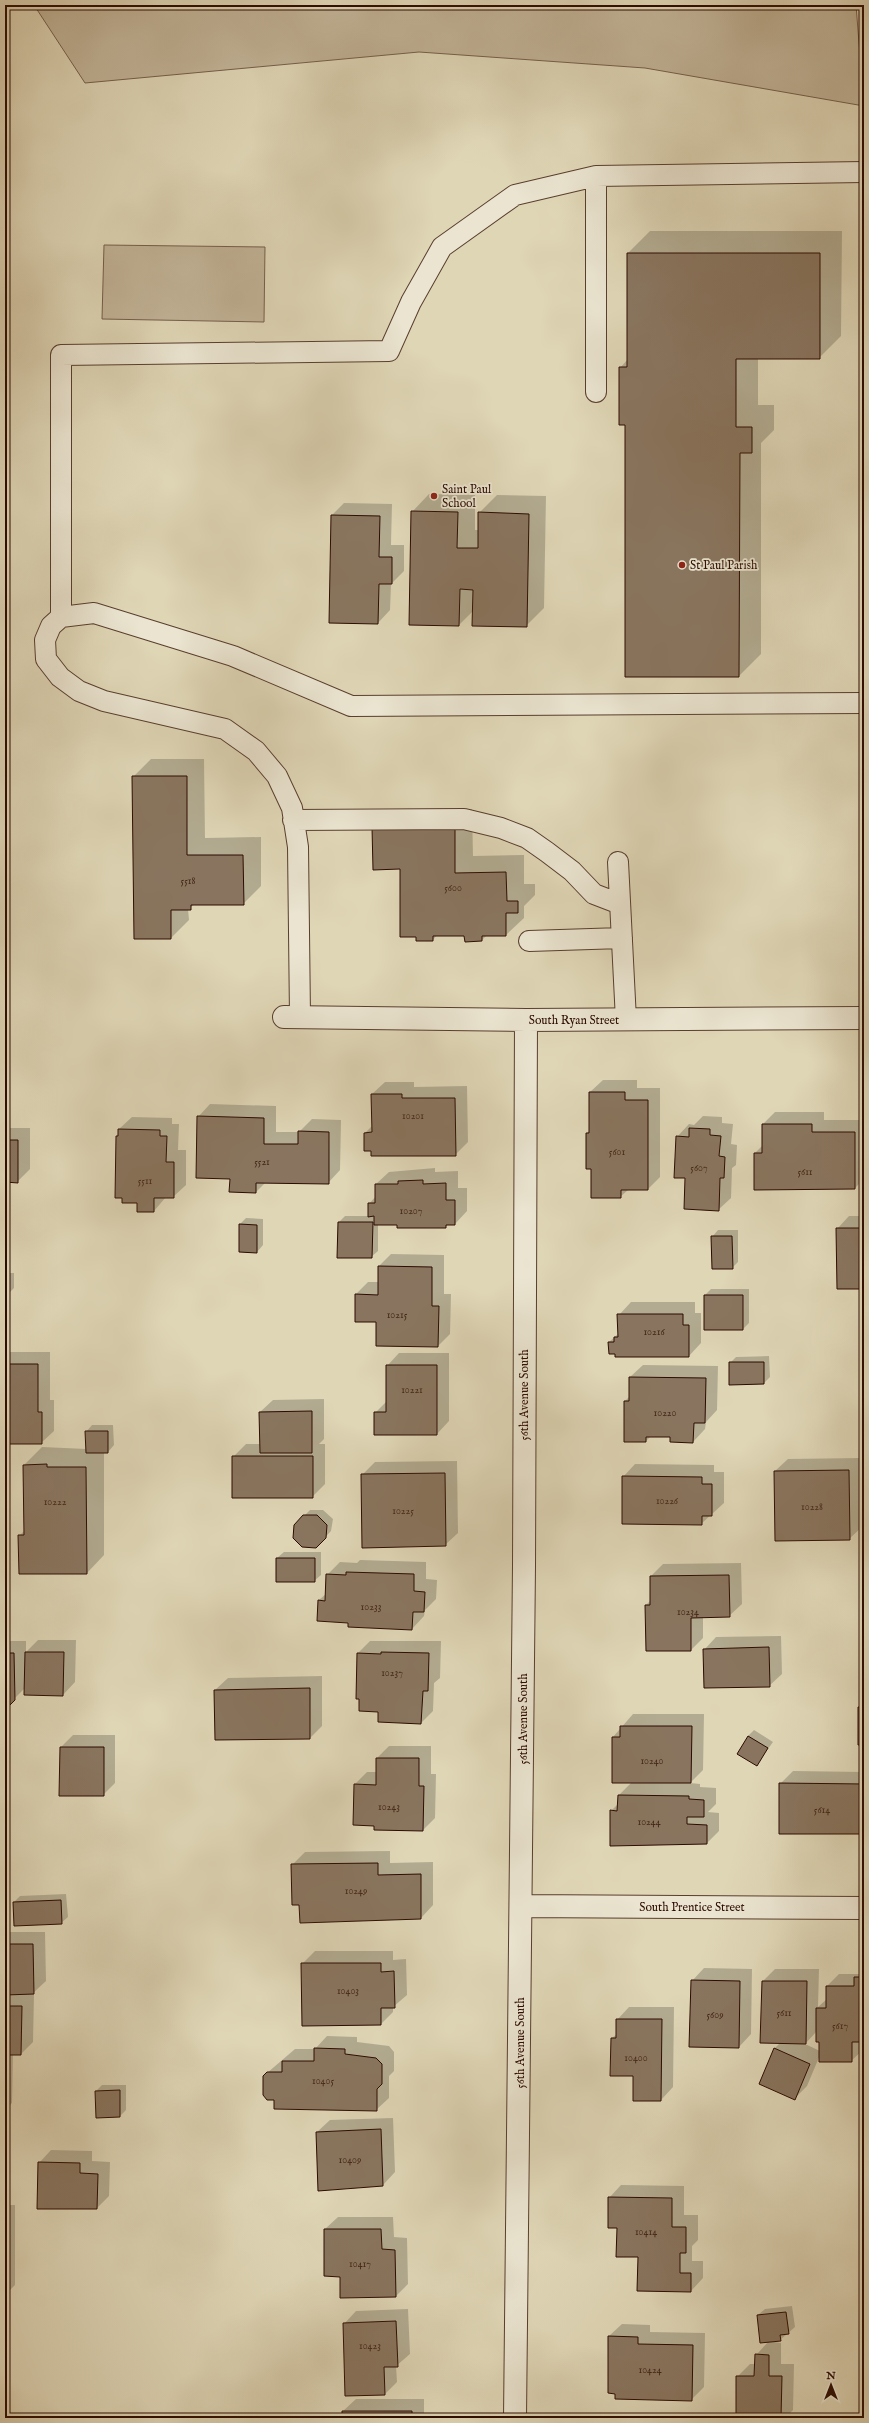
<svg xmlns="http://www.w3.org/2000/svg" width="869" height="2423" font-family="'IM FELL English',serif">
<style>
.green{fill:#c1b397;stroke:#765f4c}
.shadow{fill:#0003;fill-rule:evenodd}
.building{fill:#89755f;stroke:#2c0b01}
.lines{fill:none;stroke-linecap:round;stroke-linejoin:round}
.lane-casing{stroke:#593e2e;stroke-width:22}
.street-casing{stroke:#593e2e;stroke-width:24}
.lane{stroke:#eae4d0;stroke-width:20}
.street{stroke:#eae4d0;stroke-width:22}
.poi-dot{fill:#8f2418;stroke:#eae4d0;stroke-width:1.5}
.labels{text-anchor:middle;stroke-width:3.5;stroke-linejoin:round;paint-order:stroke}
.number-label{font-size:10px;fill:#432618}
.poi-label{font-size:12px;fill:#2c0b01;stroke:#eae4d0;text-anchor:start}
.street-label{font-size:12px;fill:#2c0b01;stroke:#eae4d0}
</style>
<rect width="100%" height="100%" fill="#dfd6b6"/>
<filter id="stains"><feTurbulence type="fractalNoise" baseFrequency=".005" numOctaves="4"/><feColorMatrix values="0 0 0 0 .2 0 0 0 0 .09 0 0 0 0 .02 0 0 0 .5 -.17"/></filter>
<radialGradient id="worn" r=".72"><stop offset=".6" stop-color="#630" stop-opacity="0"/><stop offset="1" stop-color="#630" stop-opacity=".3"/></radialGradient>
<path class="green" d="M34,5H856L864,106L645,68L419,52L85,83Z
M104,245L265,247L264,322L102,319Z"/>
<path class="shadow" d="M650,231H842L841,336L819,358H758V405H774V430L761,443V654L739,676L620,368L628,359V253Z
M429,494L475,495V530H479V513L497,495L546,496L544,608L526,626L474,610L459,625L412,512Z
M344,503L392,504L391,545H404V571L391,584L390,610L378,623L330,622L332,515Z
M151,759H204L205,838L261,837V886L243,904H195L188,909L189,920L171,938L133,777Z
M472,809L473,856L524,855V884H535V895L524,906V918L506,935H487L482,940L466,941L465,935H437L433,940L401,868L391,810Z
M603,1080H637V1088H660V1177L647,1190H628L620,1197L592,1168L587,1133L590,1130V1092Z
M385,1082H414V1087L467,1086L468,1142L455,1155L365,1133L373,1125L372,1094Z
M210,1104L276,1106V1132H299L312,1119L341,1120L340,1170L328,1183L266,1182L256,1192L198,1117Z
M775,1112H824V1120H864V1179L855,1188L755,1153L763,1145V1124Z
M703,1116L722,1117V1123L733,1124L731,1144L737,1145L736,1165L732,1168L731,1198L718,1210L677,1137L689,1124L694,1125Z
M132,1117L172,1118V1124H179L178,1150H186V1185L173,1197H166L154,1211L138,1202L117,1137L119,1129Z
M5,1128H30V1169L17,1182L5,1181Z
M435,1168V1172L458,1171V1188H467V1211L455,1224H449L445,1227L378,1224V1251L371,1257H338L339,1222L345,1216H369V1204L376,1196V1184L389,1172Z
M849,1216H864V1288L837,1229Z
M246,1218L263,1219V1245L257,1252L240,1224Z
M718,1230H738V1262L732,1268L712,1237Z
M5,1251H8V1273H14V1288L5,1297Z
M391,1254L444,1255V1294H451L450,1334L438,1346L377,1321L356,1294L368,1282H379V1266Z
M711,1289H749V1323L743,1329L705,1295Z
M631,1302H695V1313H701V1343L689,1356L616,1353L609,1342L619,1333V1315Z
M5,1352H50V1400H54V1431L41,1443H5Z
M399,1353H449V1421L437,1434L375,1413L387,1401V1366Z
M769,1356L770,1377L764,1383L730,1363L736,1357Z
M643,1365L718,1366L717,1410L706,1422L705,1429L693,1442L671,1436H651L646,1441L625,1401L630,1396V1377Z
M324,1399V1439L319,1444H325V1484L312,1497L233,1457L246,1444H260V1412L273,1400Z
M92,1425H113L114,1445L108,1452H104V1555L87,1573L19,1536L25,1530L24,1465L42,1447L87,1449L86,1432Z
M861,1458L862,1527L849,1539L775,1471L788,1459Z
M457,1461L458,1533L445,1545L362,1475L375,1462Z
M635,1464L714,1465V1472H724V1503L701,1524L623,1477Z
M310,1510H323L333,1519L331,1531L316,1547L304,1516Z
M284,1552H321V1575L314,1581L277,1558Z
M360,1560L426,1562V1579L437,1580L436,1599L425,1610L424,1616L412,1629L349,1622L319,1600L327,1593V1575L340,1562L357,1563Z
M741,1563L742,1604L729,1616H703V1638L691,1650L646,1605L651,1600V1576L663,1564Z
M781,1636L782,1674L769,1686L704,1650L716,1637Z
M38,1640H76L75,1682L63,1695L25,1694V1688L5,1708V1641H26V1652Z
M370,1641H441L440,1678L434,1683L433,1711L421,1723L358,1653Z
M322,1676V1726L310,1738H216L215,1690L228,1678Z
M864,1702V1744L859,1707Z
M633,1714H704L703,1770L690,1783L700,1784V1787L716,1788V1804L708,1812L719,1813V1831L707,1843L611,1811L619,1803V1795L632,1782L613,1737Z
M754,1730L773,1742L757,1764L748,1736Z
M73,1735H115V1783L103,1795L61,1747Z
M389,1746H431V1774H436L435,1818L423,1830L375,1829V1825L355,1784L367,1772H377V1758Z
M793,1771L864,1772V1833L780,1784Z
M5,1830H7L5,1880Z
M390,1851V1863L433,1862V1905L421,1918L300,1904L292,1865L305,1852Z
M66,1894L68,1917L61,1923L14,1902L20,1896Z
M5,1932H45L46,1981L32,1994H34L33,2042L21,2054H13L12,2103L5,2110Z
M315,1951H393V1960L406,1959L407,1995L393,2007V2012L381,2024L302,1964Z
M704,1968L752,1969L751,2034L739,2047L692,1981Z
M775,1969H819L818,2007L827,1999V1986L839,1974H859L864,1969V2049L851,2061L820,2055L807,2086L795,2098L775,2048L781,2042L763,1981ZM817,2031L820,2051L805,2044Z
M629,2007H674L673,2087L661,2100L634,2075L612,2038L617,2034V2020Z
M327,2036L357,2037V2042L389,2046L394,2052V2071L389,2076V2098L376,2110L275,2099L267,2073L295,2049H315Z
M102,2085H126V2110L120,2116L96,2091Z
M393,2118L395,2172L383,2185L319,2190L317,2132L330,2120Z
M51,2150L92,2151V2161L110,2162L109,2196L97,2208L39,2163Z
M621,2185L684,2186V2215H698V2240L692,2246V2261H703V2278L691,2291L639,2256L609,2198Z
M5,2205H15V2285L5,2295Z
M338,2217H393L394,2237L407,2238L408,2284L396,2296L342,2276L325,2229Z
M792,2306L795,2327L780,2340L769,2341L781,2343V2364H794L793,2410L785,2418H737V2377L750,2364H755L756,2355L769,2341L758,2315L765,2309Z
M408,2309L410,2354L396,2366L397,2382L385,2394L344,2324L356,2311Z
M622,2324L650,2325V2332L705,2333L704,2387L691,2400L609,2336Z
M356,2399H424V2418H343V2411Z"/>
<path class="building" d="M627,253H820V359H736V427H752V453H740L739,677H625V425H619V367H627Z
M411,511L458,512L457,548H478V512L529,514L527,627L472,626L473,590L460,589L459,626L409,625Z
M331,515L380,516L379,557H392V584H379L378,624L329,623Z
M132,776H187V855H243L244,905H191V910H171V939H134Z
M455,826V873L506,872L507,901H518V913H506V936H482V941L465,942L464,936H433V941H416V937H400V869L373,870L372,827Z
M589,1092H625V1100H648V1190H621V1198H591V1169H586V1133H589Z
M371,1094H402V1098H455L456,1156H371V1151H364V1133L372,1132Z
M197,1116L264,1118V1144H298V1131L329,1132V1184L256,1183V1193L229,1192L230,1179L196,1178Z
M762,1124H812V1132H855V1189L754,1190V1153H762Z
M689,1128L710,1129V1135L721,1136L719,1156L725,1157L724,1178H720L719,1211L684,1209L685,1178H674L676,1136L689,1137Z
M118,1129L160,1130V1136H167L166,1162H174V1198H154V1212H137V1203H122V1198H115L116,1136H118Z
M5,1140H18V1183L5,1182Z
M423,1180V1184L446,1183V1200H455V1225H446V1228H397V1225H374V1216L368,1217V1203H375V1184H398V1181Z
M338,1222H373L372,1258H337Z
M239,1224L257,1225V1253L239,1252Z
M836,1228H864V1289H837Z
M711,1236H732L733,1269H712Z
M378,1266L432,1267V1306H439L438,1347L376,1346V1322H355V1294L378,1295Z
M704,1295H743V1330H704Z
M617,1314H683V1325H689V1357H615V1354H609L608,1342H614V1337H618Z
M729,1362H764V1384L729,1385Z
M5,1364H38V1412H42V1444H5Z
M386,1365H437V1435H374V1412H386Z
M629,1377L706,1378L705,1423H694L693,1443L670,1442V1437H646V1442H624V1401H629Z
M312,1411V1453H260L259,1412Z
M85,1431H108V1453H86Z
M232,1456H313V1498H232Z
M47,1464V1467H86L87,1574H19L18,1535H24L23,1465Z
M849,1470L850,1540L775,1541L774,1471Z
M445,1473L446,1546L362,1548L361,1474Z
M622,1476L702,1477V1484H712V1516H702V1525L622,1524Z
M303,1515H317L327,1525L326,1538L316,1548L302,1547L293,1538L294,1525Z
M276,1558H315V1582H276Z
M346,1572L414,1574V1591L425,1592L424,1612H413L412,1630L348,1627V1623L317,1621L318,1600L325,1601L326,1574L346,1575Z
M729,1575L730,1617L691,1618V1651H646L645,1605H650V1576Z
M769,1647L770,1687L704,1688L703,1649Z
M25,1652H64L63,1696L24,1695Z
M381,1652L429,1653L428,1691H423L421,1724L378,1722V1712L359,1711V1699H356L357,1653L381,1654Z
M5,1653H14L15,1700L5,1710Z
M310,1688V1739L215,1740L214,1690Z
M858,1707H864V1745H858Z
M620,1726H692L691,1783H612V1737H620Z
M748,1736L768,1748L757,1766L737,1754Z
M60,1747H104V1796H59Z
M376,1758H419V1786H424L423,1831L374,1830V1826L353,1825L354,1784L376,1785Z
M779,1783L864,1784V1834H779Z
M618,1795L689,1796V1799L704,1800V1817H687V1824L707,1825V1844L610,1846V1810L617,1811Z
M378,1863V1875L421,1874V1919L300,1923L299,1905H292L291,1864Z
M61,1900L62,1924L14,1926L13,1902Z
M5,1944H33L34,1994L5,1995Z
M301,1963H381V1972L394,1971L395,2008H381V2025L302,2026Z
M854,1977H864V2042H852V2062H819V2042H816V2008H826V1986H854Z
M691,1980L740,1981L739,2048L689,2047Z
M762,1981H807L806,2044L760,2043Z
M5,2006H22L21,2055H5Z
M616,2019H662L661,2101H633V2076H610L611,2038H616Z
M314,2048L345,2049V2054L376,2058L382,2064V2084L377,2089V2111L274,2109V2100H267L263,2095V2076L267,2072H282V2061H314Z
M774,2048L810,2064L795,2100L759,2084Z
M120,2090V2117L96,2118L95,2091Z
M381,2129L383,2186L318,2191L316,2132Z
M38,2162L80,2163V2173L98,2174L97,2209H37Z
M608,2197L672,2198V2227H686V2253H680V2273H691V2292L637,2291L638,2257H616L617,2228H608Z
M324,2229H381L382,2249L395,2250L396,2297L340,2298V2277L324,2276Z
M786,2312L789,2334L780,2335L781,2341L760,2343L757,2315Z
M396,2321L398,2367H384L385,2395L345,2396L343,2323Z
M608,2336L638,2337V2344L693,2345L692,2401L615,2399V2394L608,2393Z
M755,2354L769,2355V2376H782L781,2418H736V2376H754Z
M342,2411H412V2418H342Z"/>
<g class="lines">
<g class="lane-casing">
<path id="lane" d="M596,176V392
M61,617V355L389,351L411,302L442,247L515,195L596,176L864,172
M293,820L464,819L501,828L527,838L547,852L572,871L594,894L620,904
M618,862L626,1020
M529,941L622,938
M300,1017L298,847L292,808L277,776L256,751L225,729L104,701L79,691L60,677L46,659L45,640L51,626L61,617L94,613L233,656L351,706L864,703"/>
</g>
<g class="street-casing">
<path id="street" d="M284,1017L526,1020L864,1018
M521,1906L864,1908
M515,2418L524,1566L526,1020"/>
</g>
<use href="#lane" class="lane"/>
<use href="#street" class="street"/>
</g>
<g class="poi-dot">
<circle cx="434" cy="496" r="4"/>
<circle cx="682" cy="565" r="4"/>
</g>
<g class="labels">
<g class="number-label">
<text x="188" y="884">5518</text>
<text x="453" y="891">5600</text>
<text x="413" y="1119">10201</text>
<text x="617" y="1155">5601</text>
<text x="262" y="1165">5521</text>
<text x="699" y="1171">5607</text>
<text x="805" y="1175">5611</text>
<text x="145" y="1184">5511</text>
<text x="411" y="1214">10207</text>
<text x="397" y="1318">10215</text>
<text x="654" y="1335">10216</text>
<text x="412" y="1393">10221</text>
<text x="665" y="1416">10220</text>
<text x="667" y="1504">10226</text>
<text x="55" y="1505">10222</text>
<text x="812" y="1510">10228</text>
<text x="403" y="1514">10225</text>
<text x="371" y="1610">10233</text>
<text x="688" y="1615">10234</text>
<text x="392" y="1676">10237</text>
<text x="652" y="1764">10240</text>
<text x="389" y="1810">10243</text>
<text x="822" y="1813">5614</text>
<text x="649" y="1825">10244</text>
<text x="356" y="1894">10249</text>
<text x="348" y="1994">10403</text>
<text x="784" y="2016">5611</text>
<text x="715" y="2018">5609</text>
<text x="840" y="2029">5617</text>
<text x="636" y="2061">10400</text>
<text x="323" y="2084">10405</text>
<text x="350" y="2163">10409</text>
<text x="646" y="2235">10414</text>
<text x="360" y="2267">10417</text>
<text x="370" y="2349">10423</text>
<text x="650" y="2373">10424</text>
</g>
<g class="poi-label">
<text x="442" y="493">Saint Paul<tspan x="442" dy="14">School</tspan></text>
<text x="690" y="569">St Paul Parish</text>
</g>
<g class="street-label">
<text x="574" y="1024">South Ryan Street</text>
<text transform="translate(524 1395) rotate(-90)" y="4">56th Avenue South</text>
<text transform="translate(523 1719) rotate(-90)" y="4">56th Avenue South</text>
<text x="692" y="1911">South Prentice Street</text>
<text transform="translate(520 2043) rotate(-90)" y="4">56th Avenue South</text>
</g>
</g>
<rect width="869" height="2423" fill="none" stroke="#dfd6b6" stroke-width="20"/>
<rect x="6" y="6" width="857" height="2411" fill="none" stroke="#2c0b01" stroke-width="2"/>
<rect x="10" y="10" width="849" height="2403" fill="none" stroke="#2c0b01"/>
<g transform="translate(831 2385)" stroke="#eae4d0" stroke-width="3" paint-order="stroke">
<path d="M0-3L7 15L0 10L-7 15Z" fill="#2c0b01"/>
<text y="-6" font-size="11" font-weight="bold" text-anchor="middle" fill="#2c0b01">N</text>
</g>
<rect width="100%" height="100%" filter="url(#stains)"/>
<rect width="100%" height="100%" fill="url(#worn)"/>
</svg>
